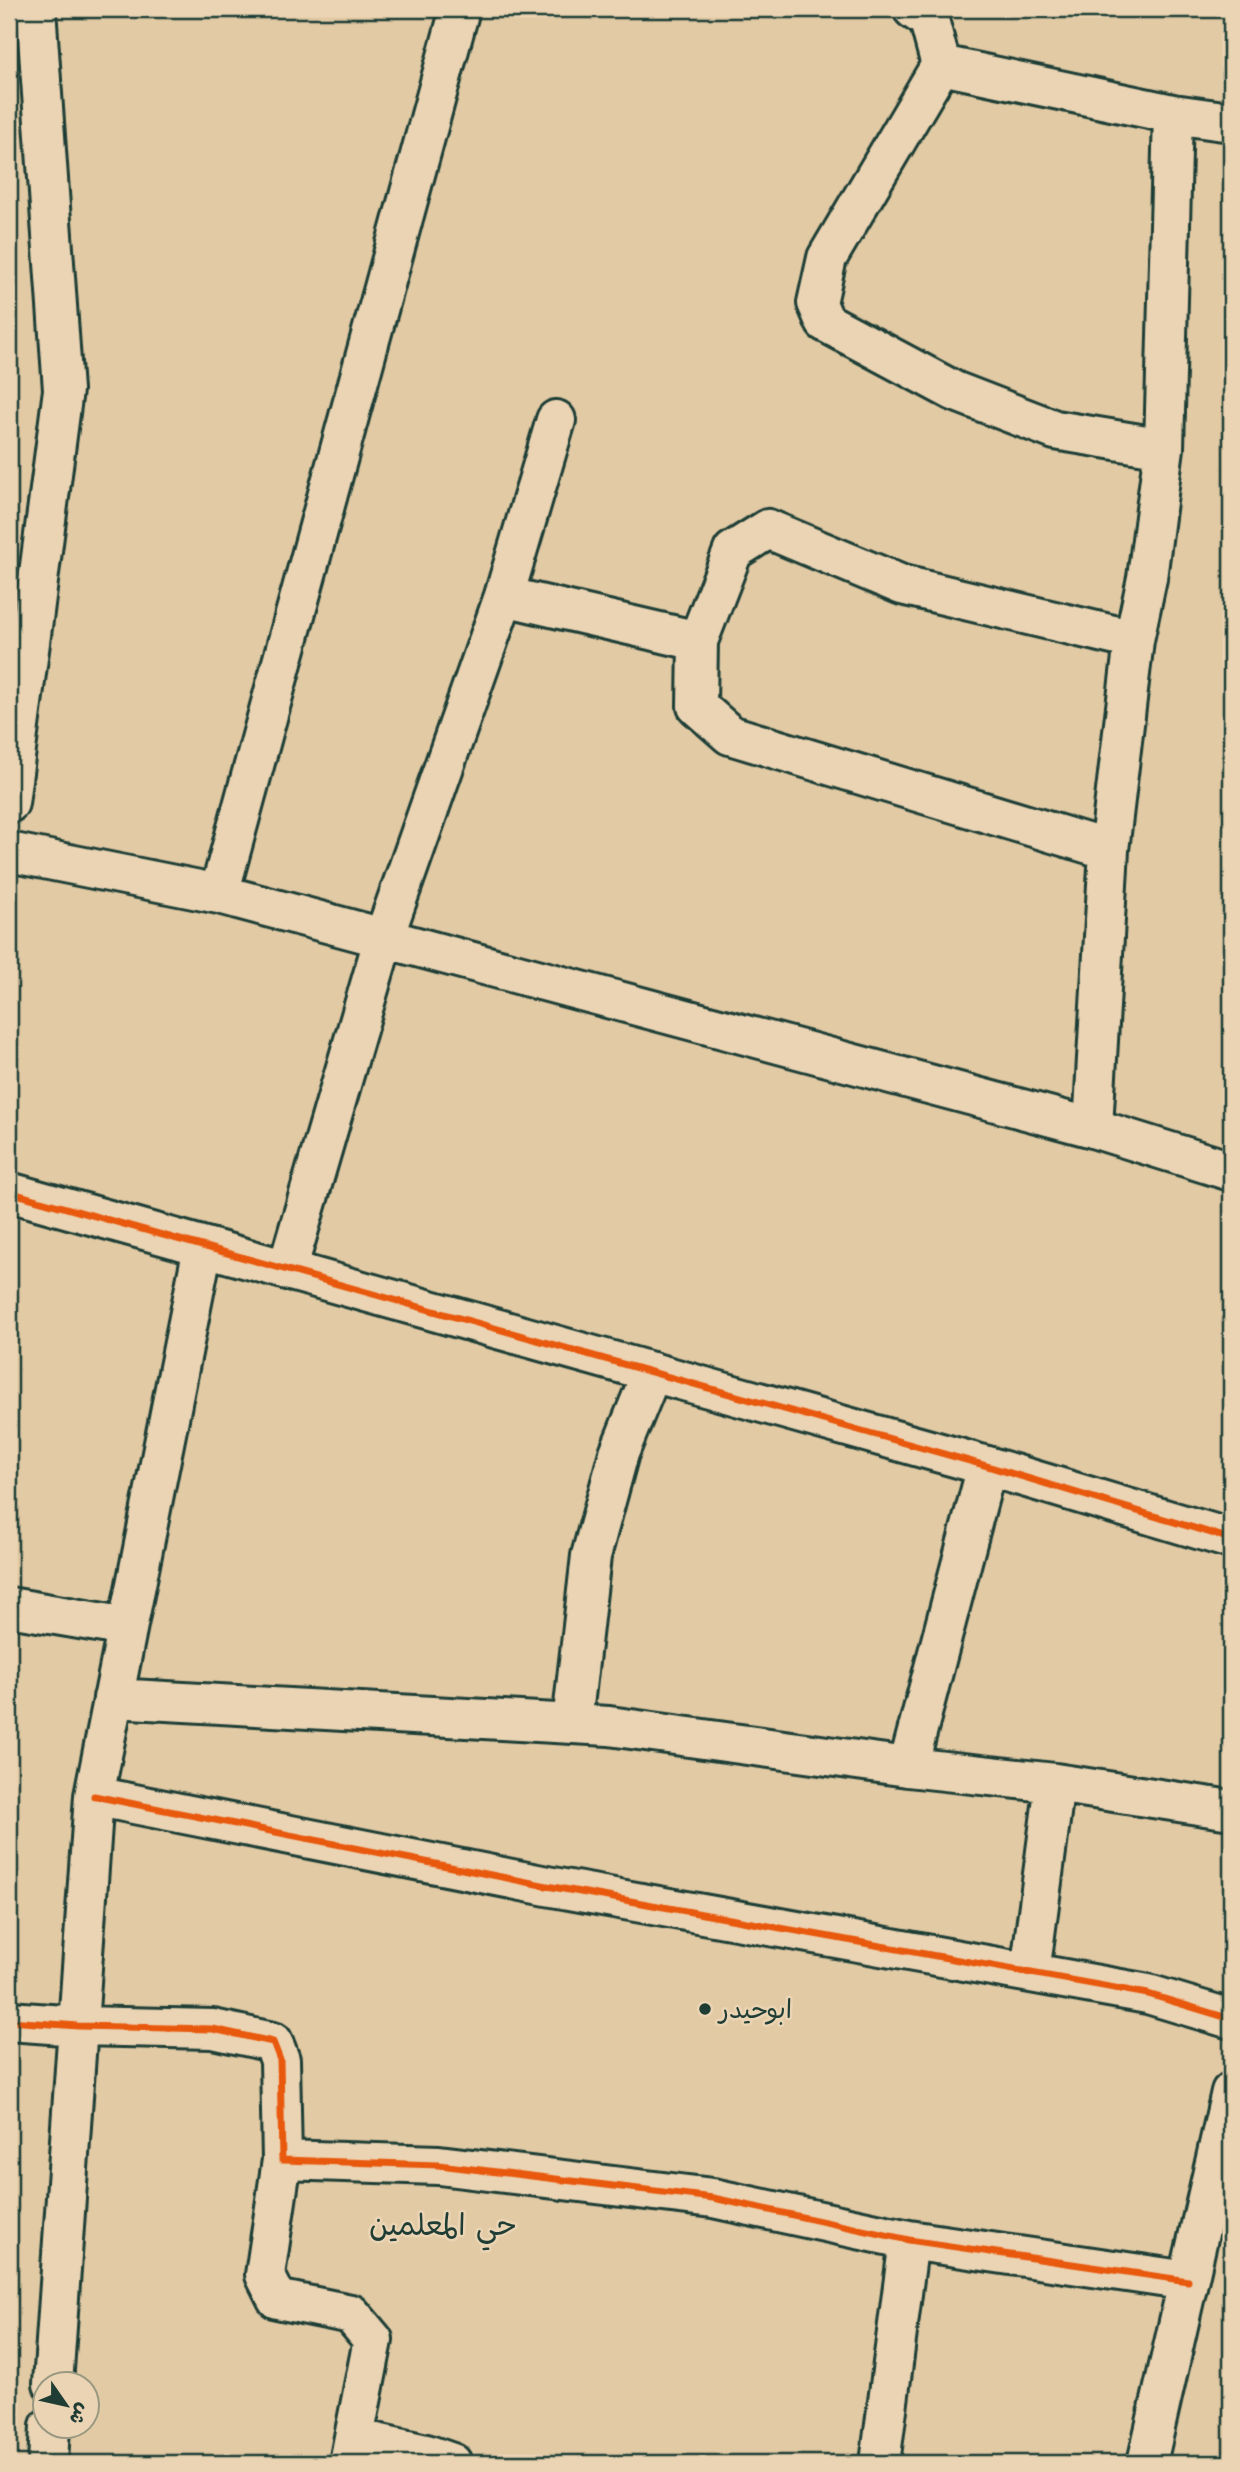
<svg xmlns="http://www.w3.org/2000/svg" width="1240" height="2472" font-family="'Comic Neue','Playpen Sans Arabic',sans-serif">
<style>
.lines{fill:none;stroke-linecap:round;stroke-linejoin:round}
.minor-casing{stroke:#1f3d34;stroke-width:44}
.tertiary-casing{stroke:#1f3d34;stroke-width:44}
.minor{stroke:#ebd4b4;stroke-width:38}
.tertiary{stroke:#ebd4b4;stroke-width:38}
.cycleway-casing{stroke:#ebd4b4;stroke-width:11}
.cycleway{stroke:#e8590c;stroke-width:7}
.poi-dot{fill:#1f3d34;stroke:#ebd4b4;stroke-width:2.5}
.labels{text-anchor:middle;stroke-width:5;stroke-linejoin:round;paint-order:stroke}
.poi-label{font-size:26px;fill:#1f3d34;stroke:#ebd4b4;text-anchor:start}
.quarter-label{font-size:30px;fill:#1f3d34;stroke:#ebd4b4}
</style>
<rect width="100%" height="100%" fill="#e2caa5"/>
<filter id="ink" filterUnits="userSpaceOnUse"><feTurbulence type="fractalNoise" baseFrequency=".0143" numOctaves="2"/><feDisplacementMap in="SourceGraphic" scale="14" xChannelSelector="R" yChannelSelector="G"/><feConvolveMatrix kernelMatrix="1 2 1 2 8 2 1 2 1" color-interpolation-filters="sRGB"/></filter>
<g filter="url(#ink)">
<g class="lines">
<g class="minor-casing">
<path id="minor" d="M913,9L929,20L941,65L1173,114L1231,122
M941,65L827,258L817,303L825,322L954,391L1055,430L1164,448
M504,596L556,420
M9,803L63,390L36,9
M1109,850L730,735L697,706L698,641L733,551L768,529L902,585L1134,640
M9,852L219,894L460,9
M219,894L1093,1128L1231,1171
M1093,1128L1109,850L1134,640L1147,578L1164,448L1173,114
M287,1270L384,937L504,596L698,641
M9,1607L127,1627
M113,1698L609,1726L908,1767L1055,1783L1231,1810
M572,1723L591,1556L619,1453L652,1372
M908,1767L987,1466
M94,1796L547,1886L1148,1994L1231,2019
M1030,1973L1055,1783
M9,2021L78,2026L213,2029L273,2042L280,2060L282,2160L439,2165L713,2198L909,2240L1188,2281
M282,2160L265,2275L277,2299L351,2314L373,2340L349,2463
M53,2384L94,1796L203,1247
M354,2438L426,2454L452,2463
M48,2463L50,2426
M880,2463L909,2240
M1147,2463L1231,2092"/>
</g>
<g class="tertiary-casing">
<path id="tertiary" d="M9,1192L987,1466L1231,1539"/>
</g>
<use href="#minor" class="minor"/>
<use href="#tertiary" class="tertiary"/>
<g class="cycleway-casing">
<path id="cycleway" d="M9,1192L987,1466L1231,1539
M94,1796L547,1886L1148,1994L1231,2019
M9,2021L78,2026L213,2029L273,2042L280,2060L282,2160L439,2165L713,2198L909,2240L1188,2281"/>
</g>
<use href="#cycleway" class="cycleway"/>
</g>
</g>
<circle class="poi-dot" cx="705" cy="2009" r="7"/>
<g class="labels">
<g class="poi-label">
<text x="719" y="2018">ابوحيدر</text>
</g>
<g class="quarter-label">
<text x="443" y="2235">حي المعلمين</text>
</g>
</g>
<rect width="1240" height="2472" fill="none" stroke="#ebd4b4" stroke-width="35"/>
<rect x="18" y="18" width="1205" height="2437" fill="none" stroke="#1f3d34" stroke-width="2.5" filter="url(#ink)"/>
<g transform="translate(66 2405) rotate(124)"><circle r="33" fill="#ebd4b4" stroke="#999881" stroke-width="2"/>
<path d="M0-5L12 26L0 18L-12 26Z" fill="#1f3d34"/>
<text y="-10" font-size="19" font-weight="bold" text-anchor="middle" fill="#1f3d34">ش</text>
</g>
</svg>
